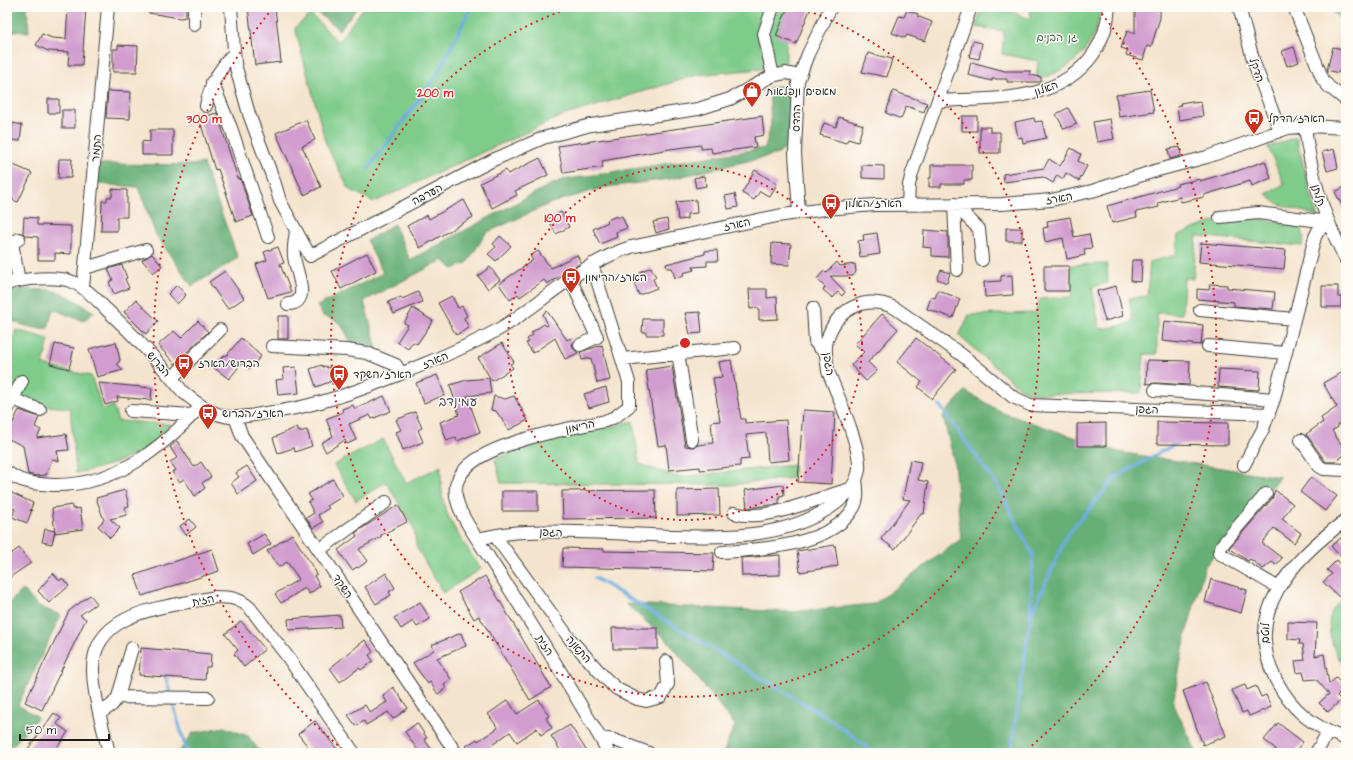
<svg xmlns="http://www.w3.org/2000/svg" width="1353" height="760" font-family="'Architects Daughter','Playpen Sans Hebrew',sans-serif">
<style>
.green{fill:#7ecb8a;stroke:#4d7453}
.forest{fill:#66af76;stroke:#416649}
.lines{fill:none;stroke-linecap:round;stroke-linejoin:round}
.stream{stroke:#6dace0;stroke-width:3.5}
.building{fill:#d19dcf}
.minor-casing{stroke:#3d3a37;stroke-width:14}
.minor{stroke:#fff;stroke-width:12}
.ring{fill:none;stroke:#d62828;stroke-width:2;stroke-dasharray:2 4}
.labels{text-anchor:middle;stroke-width:3;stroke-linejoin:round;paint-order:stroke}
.park-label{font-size:11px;fill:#436248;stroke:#fdfcf7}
.street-label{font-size:11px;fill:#1c1c1c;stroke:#fdfcf7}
.poi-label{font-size:11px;fill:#1c1c1c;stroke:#fdfcf7;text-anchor:start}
.quarter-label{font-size:13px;fill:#5b495b;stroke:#fdfcf7}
.centre{fill:#d62828;stroke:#fdfcf7;stroke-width:2}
.ring-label{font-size:12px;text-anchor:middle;font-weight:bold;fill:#d62828;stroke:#fdfcf7;stroke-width:3;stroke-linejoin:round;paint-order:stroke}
</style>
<rect width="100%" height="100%" fill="#fdfcf7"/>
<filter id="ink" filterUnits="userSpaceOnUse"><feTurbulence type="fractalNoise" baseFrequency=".025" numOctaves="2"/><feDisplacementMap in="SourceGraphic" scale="8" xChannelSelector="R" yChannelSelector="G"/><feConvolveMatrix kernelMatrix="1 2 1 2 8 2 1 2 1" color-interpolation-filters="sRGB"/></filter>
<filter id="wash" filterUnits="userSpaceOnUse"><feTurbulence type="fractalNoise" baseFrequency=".012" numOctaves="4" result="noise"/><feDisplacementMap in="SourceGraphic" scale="16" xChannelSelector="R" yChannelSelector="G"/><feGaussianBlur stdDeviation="0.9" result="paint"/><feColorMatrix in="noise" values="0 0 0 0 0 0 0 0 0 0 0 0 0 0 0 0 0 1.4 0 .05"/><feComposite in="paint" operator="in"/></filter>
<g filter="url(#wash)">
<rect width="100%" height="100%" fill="#f5e4cd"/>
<path class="green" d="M364,7H786V62L770,68L697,75L562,116L374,202L349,189L326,144L295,28L311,14L338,42Z
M982,7H998L1030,19L1031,7H1101V9C1092,53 1076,66 1036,81L1038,61L1002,54L1004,31L976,27Z
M1333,7H1346V21L1334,13Z
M1296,137L1315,210L1318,216L1276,203L1266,194L1284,184L1268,147Z
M1241,218H1258L1301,227L1304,237L1302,246L1197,236L1193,279L1184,278L1182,314L1157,313V354H1144L1141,393L1037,394L1022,390L959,336L969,315L1035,313L1040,299L1072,297L1071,265L1107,264L1108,283L1092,287L1100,329L1124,325L1133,321L1129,298L1147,296L1150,262L1176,255L1178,235L1212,222Z
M16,330L49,339L43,365L91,376L103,410L113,406L118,421L170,424C150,455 111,466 76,473L70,408L46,406L7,390V356Z
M633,421L639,464L678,477L795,465L793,478L729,485L501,483L495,459L526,447Z
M383,439L406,483L441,466C441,479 441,491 444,504C450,527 468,548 481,569L443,593L416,546L414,528L386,482L356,501L334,465Z
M1346,597V667C1333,655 1323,623 1334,608C1337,604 1342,600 1346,597Z"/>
<path class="forest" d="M7,7H27L29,32L12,31L7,82Z
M311,7H358L339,30Z
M777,86H787L791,92L788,147L778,154L670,179L606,187L551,203L486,233L467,263L453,269L443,260L364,301L377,349L353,346C342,328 344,321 323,316L317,306L383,273L367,241L394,224L410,260L544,188L562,180L765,148L771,124L769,88Z
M203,163L238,258L192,286L156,235L138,187L97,184L98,164L193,165Z
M20,289L50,290L65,294L94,312L83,321L53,309L48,328C33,330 21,324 7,319V296L10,292Z
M965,391L1003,413L1118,452L1280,477L1205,566L1186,634L1173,703L1197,753H723L735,725L669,642L626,604L791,612L874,604L961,539L954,461L943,416Z
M23,590L39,607L61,615L18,705L38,717L8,751L10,753H7V601L10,602Z
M224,727L248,736L261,753H178L193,733Z"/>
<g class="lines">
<path class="stream" d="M368,169L437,75L471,7
M940,406L998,486L1033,555L1030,616
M595,578L828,718L875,753
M166,678L187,753
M1011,753L1030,618L1067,535L1116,477L1177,443"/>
</g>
<g id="blocks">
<path class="building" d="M68,7H86L82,65H68L69,52L48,51L36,45L42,34L52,38L66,39Z
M149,7H184L186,11V17L180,18L149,13Z
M248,7H275L281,62L255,65Z
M788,7H811L796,44L776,36Z
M1135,7H1156V10H1160V18L1151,47L1147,46L1143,60L1126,55L1128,50L1121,48L1127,31L1135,34Z
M907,10L918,14L917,16L932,22L925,41L907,35L905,38L892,33L899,16L904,17Z
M973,41L982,43L979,59L969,57Z
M118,45L138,46L137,72H113V49H118Z
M1294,47L1299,62L1287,66L1282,51Z
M1333,47L1342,49L1341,51L1346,52V69L1340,68L1338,73L1327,70Z
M868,53L892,59L887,77L862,72Z
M971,62L1005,71H1030V75L1041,77V82H1007V79H992V81L968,75Z
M1150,90L1154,112L1119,117L1116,95Z
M108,91L131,92L130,119L106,118Z
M893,91L927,103L924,112L906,106L901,119L886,113Z
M48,99H59V113H48Z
M1192,101V103L1201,102L1203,116L1179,120L1177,106L1181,105L1180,103Z
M1068,108L1077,124L1064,129L1056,114Z
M62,110H75V128H62Z
M217,113L238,179L240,178L253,216L236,222L218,169L215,170L199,118Z
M762,116L764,135L754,137L756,147L712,153L711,148L701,149V145L670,149L602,161L603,167L563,173L558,146Z
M962,116H977V131H962Z
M839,117L863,125L858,142L848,139L846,143L820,135L824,123L836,127Z
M1034,118L1035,122L1042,121L1046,138L1023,143L1022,137L1018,138L1015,122Z
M1110,119L1114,139L1097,142L1093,122Z
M306,120L315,140L302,146L321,187L304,195L276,133Z
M13,123L22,125L20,141L11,140Z
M980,127H990V132H1000V153H980Z
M150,130H173V155H142V141L150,142Z
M1180,147L1181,156L1170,159L1168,149Z
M1071,148L1081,154L1078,161L1087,166L1079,181L1066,173L1063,179L1057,175L1053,183L1043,177L1004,182L1003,174L1044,168L1049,159L1060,166Z
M1334,149L1338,168L1327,171L1322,152Z
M540,158L548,175L515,191L517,195L492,208L480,183L506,170L508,174Z
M59,159H72L71,178H58Z
M1265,161L1271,178L1252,186L1250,181L1204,195V197L1181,202L1180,197L1158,203L1159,207L1136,212L1137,217L1112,223L1107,206L1178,186L1177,184L1200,179V181L1234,171V172Z
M9,163L32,173L18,202L7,198V169Z
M862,165L884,166V179L862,178Z
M931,165H972V180H964V184H941V187H929V178H931Z
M755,170L777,184L770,197L760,191L754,200L742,193Z
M704,176L706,186L696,188L694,178Z
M1346,186V213L1335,192Z
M112,189L127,190V217H117V231H101L102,201H107V197H112Z
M735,194L738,207L728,209L725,196Z
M464,200L473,217L420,248L407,226L427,215L429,219Z
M696,200L697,213L687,214V219L678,220L676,202Z
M561,212L569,227L556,234L548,219Z
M617,216V218L622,216L627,228L616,232L617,237L600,244L593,229L608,222L607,220Z
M24,217L37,218V225L71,226V254L55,253V260H38V237L26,236L23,233Z
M1070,217L1074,237L1089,234L1092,248L1084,249L1085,255L1067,259L1063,238L1045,242L1043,228L1048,227L1047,221Z
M667,219L669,229L656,233L653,222Z
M1006,228H1022V241H1006Z
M924,230L948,232V257L932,256V248L923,247Z
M877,233L880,254L860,257L858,241L864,240L863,235Z
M500,236L511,246L496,261L488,254L496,247L493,244Z
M772,243L791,244L789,265L771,264Z
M1201,243L1286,250L1284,269L1199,262Z
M278,247L284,263L280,264L291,292L268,298L256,264L267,260L264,252Z
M717,250L718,261H707V266L693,267L694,270L683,273L684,276L675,278L672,268H667L666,264L705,254V251Z
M538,251L551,268L577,255L581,263L547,284L544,280L520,297L518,294L510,300L499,284L533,260L530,256Z
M367,253L376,271L341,289L332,271Z
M152,254L162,266L153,273L142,260Z
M1132,260H1142L1141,282L1131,281Z
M837,262L840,266L855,264L856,272L853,276H830L845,292L842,296L838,292L833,298L823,290L825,287L817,279L824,271L826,273Z
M122,265L127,278L125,279L129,288L114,294L109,282L113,280L108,269Z
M1044,266H1069V291H1044Z
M490,267L500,280L488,289L478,276Z
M651,267L656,277L653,279L657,288L639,295L634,283L643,279L640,272Z
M941,270L950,273L947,283L937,279Z
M225,271L244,298L228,309L209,282Z
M1012,275L1013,295L985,297L984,282L1001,281V276Z
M1210,284L1227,285V288L1275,292L1273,309L1234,306V302L1197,299V289L1209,290Z
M177,285L186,295L177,304L168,294Z
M1116,286L1123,316L1105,321L1097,291Z
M1322,286H1338V297H1341V307H1322Z
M749,289H767V298L777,297L778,319L759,320V308L750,309Z
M938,290L960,299L953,318L927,309L931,297L935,298Z
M418,292L422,302L394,314L388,302L401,297L402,299Z
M452,296L458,308L462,306L467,316L464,318L469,328L456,335L438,303Z
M136,300L158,321L146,334L124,312Z
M413,308L433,321L417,344L413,342L408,349L397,342L408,325L404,323Z
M547,311L567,340L571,338L573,348L578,353L565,359L555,338L533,353L526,343L529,342L527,339L533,335L531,333L544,324L546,326L548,325L543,314Z
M700,312L702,333L690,334L685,313Z
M882,314L898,329L868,362L877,371L866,381L851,365L864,352L855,344Z
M278,316H288V339H278Z
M643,319H663V335H646V332H642Z
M198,321L208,332L175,364L158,345L174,331L181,338Z
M1164,321L1203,325L1201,345L1162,341Z
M241,338L261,356L250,369L242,363L229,379L213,367L224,355L226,356Z
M916,338L956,369L932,399L918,387L922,382L897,362Z
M116,342L120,360L117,364L123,370L97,377L89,349Z
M502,343L514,362L510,364L513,368L492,381L478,358Z
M55,344L74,348L69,369L50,364Z
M602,345L610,380L597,383L591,358L582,360L580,352Z
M731,360L741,419H745V423L786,420L789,460L768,462L766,433L746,435L749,459L740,460V466L700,470V467L669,470L666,445L658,446L646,370L672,366L685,446L693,447L698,445L713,443L711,422L720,421L713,378L722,377L719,362Z
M1147,360L1190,361L1189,385L1156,383L1146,384Z
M322,365L323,367L326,366L327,368L335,366L340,378L316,387L310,369Z
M296,367L299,393L278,395L276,380L284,379L283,368Z
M1219,369L1260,371L1259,390L1218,387Z
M1346,370V423L1345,421L1337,425L1338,427L1332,431L1346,451V454L1334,462H1326L1306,434L1323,422L1321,418L1337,407L1323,383Z
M437,375L445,395L424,403L416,383Z
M489,378L491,393L467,396L480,432L457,441L456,437L447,441L440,422L459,415L450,385L467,380Z
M99,383L152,388L151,400L117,397L118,401L105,405Z
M606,387L609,402L589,408L584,394Z
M384,396L391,411L372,419L370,415L349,424L356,440L347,444L345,440L326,452L321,443L333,436L326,419L343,412L342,409L353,405L355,409Z
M494,396L505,399L514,396L528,420L509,430L496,411L491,410Z
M19,410L39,417L35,427L41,430L37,438L66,434L69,450L57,451L59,461L52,459L46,475L36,476L28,474L23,446L7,438V435Z
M803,410L835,412L831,484L798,482Z
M415,412L422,428L418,430L423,442L403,450L396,432L401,430L396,420Z
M1157,422L1228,423V445L1157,444Z
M1106,423V446H1077V424Z
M297,427L299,432L307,430L312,446L295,452L294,448L278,453L273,438Z
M177,441L194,467L201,462L211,477L202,483L205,488L195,496L184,479L179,482L172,472L176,470L170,462L177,458L170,447Z
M910,460L921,462L918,480L928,482L924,514H921L895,549L881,539L910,500L903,499Z
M247,466L257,481L238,494L231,483L239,477L236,473Z
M1311,477L1337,496L1325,511L1300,492Z
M333,479L343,496L327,506L329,508L318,515L323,522L313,528L306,518L314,513L308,502L312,500L308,494Z
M783,485L784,495L779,496V504L747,508L745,490Z
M719,489L720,515L677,516V490Z
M125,490L129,506L125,507L127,515L110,519L120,528L110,538L98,526L104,520L96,498Z
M655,490L656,518L563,519L562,491Z
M1275,490L1293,504L1282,519L1301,533L1294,543L1274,528L1262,543L1282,558L1276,565L1272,562L1263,569L1250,559L1248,561L1229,548L1272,499Z
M502,491H538V511H502Z
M10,492L33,503L30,511L32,510L27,523L12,517L15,509L7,506V494L9,495Z
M72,505V509L80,508L83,529L55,533L52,508Z
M398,505L407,522L381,535V537L359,549L368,561L358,568L357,567L352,570L338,550L357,536L355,533Z
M190,519L196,527L186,535L180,526Z
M45,529L55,531L52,544L42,542Z
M264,534L271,544L253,555L247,544Z
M292,534L317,574L314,576L320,586L309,594L305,588L281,603L275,594L299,579L287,562L279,567L267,551Z
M1341,538L1346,544V549L1339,555L1331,546Z
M835,545L838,566L800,572L797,551Z
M19,548L31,563L7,579V557Z
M563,548L604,549V551L714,553L713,571L562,567Z
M212,549L219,571L142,596L135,575Z
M780,555V575L742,576L741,558Z
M1337,560L1346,570V590L1339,597L1323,582L1332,574L1327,570Z
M53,573L60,581L62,578L69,586L49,603L38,591Z
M386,573L395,588L389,592L391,595L376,604L365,587Z
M485,576L551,687L530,700L479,616L474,619L458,592Z
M1211,579L1247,590L1241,613L1205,602Z
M90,595L97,603L80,615L86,619L42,710L25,702L69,611Z
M420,602L430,619L417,627L413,621L401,629L394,618Z
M340,615L341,627L289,630L288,619Z
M241,621L265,649L244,667L234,654L238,650L225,634Z
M1288,622L1317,623L1315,656L1324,654L1329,684L1336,678L1346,688L1337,696L1341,700L1328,712L1319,703L1329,694L1316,679L1305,680L1303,672L1297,673L1295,661L1305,660L1303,644H1299L1300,640L1288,639Z
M612,628H658V649H613Z
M461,633L466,646L437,658L451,679L444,685L446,688L438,694L430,682L428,684L413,663L434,650L432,645Z
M365,640L373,652L369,655L373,661L361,670L359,668L340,682L330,668Z
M141,648L211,654L210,667H206L205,680L139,675Z
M1206,682L1226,736L1203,745L1183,691Z
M1245,685L1247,690L1256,686L1261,697L1266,695L1271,707L1249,716L1247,711L1242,713L1232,690Z
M393,687L408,708L393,719L388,712L366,725L364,721L356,726L348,715L365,705L370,713L387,702L383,696Z
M508,700L517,714L539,700L549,716L546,718L552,728L541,735L537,728L517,742L510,732L488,748L491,753H471L466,746L477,739L478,741L498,728L488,714Z
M54,713L61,718L57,724L68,732L53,753H25Z
M315,721L340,753H313L298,734Z
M417,723L427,738L424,739L434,753H420L405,732Z
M1278,723L1303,742L1294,753H1273L1276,749L1264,740Z
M570,725L588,753H562L551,736Z"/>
</g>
</g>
<g filter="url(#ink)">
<use href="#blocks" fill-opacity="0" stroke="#3d3a37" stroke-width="1"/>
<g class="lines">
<g class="minor-casing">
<path id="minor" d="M194,7V25
M231,7L235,64L249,114L275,184L280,201L310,256L493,160L543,138L591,125L698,109L730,99L772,76L786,73L800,76
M1239,7L1254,63L1280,131
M1294,7L1323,80L1329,87L1346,100
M773,76L764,34L773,7
M212,82L231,128L268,237
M938,101C993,98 1059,104 1094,53C1103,39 1108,23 1109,7
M206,106C210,84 219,70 234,53
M1305,126C1310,173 1324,218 1346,260
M908,204L909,185L912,173L971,7
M954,204L957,270
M961,204L966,216L979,229L982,260
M799,212L795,153L798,81L808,54L831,7
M1220,217L1258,213L1328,222
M19,239L12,243L19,281
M592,264L629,382V406L615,417L605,421C569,429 483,442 462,473C455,482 454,493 458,504C462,517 470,528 477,539C488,556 499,573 510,590C544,644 577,698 609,753
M85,268L146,250
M570,278L597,337L580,345
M7,284C22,278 58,276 73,282C86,288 96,299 106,309C134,335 159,362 183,392C196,403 212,415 230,417C242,418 255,415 266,413C317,407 364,389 410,370C441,357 472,345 501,328C545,301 581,263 631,247L777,216L825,209L875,205L1002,204L1051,200L1092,191L1158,170L1207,157L1288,128L1309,126L1346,128
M83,288L108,7
M288,304C313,303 295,271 294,256C293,248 295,239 296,231
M813,308L815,342L820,348L826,349
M1200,310L1294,319
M272,346L347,350L367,353L396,365L401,374
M1208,346L1286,353
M678,353L692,440
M622,359L735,348
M172,378L220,330
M1155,390L1274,399
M13,399L40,410
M7,410L22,381
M131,411L192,415
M235,417L242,436L456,753
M1301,440L1319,466L1324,469L1346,470
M1244,465L1263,429L1274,399L1315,237L1318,231L1328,222
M7,472C21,483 36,484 53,485C116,486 161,449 201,406
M1266,494L1222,545L1219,553L1279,588
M734,513C767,523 816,498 850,489
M1346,520C1294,558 1241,612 1276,680C1292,711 1314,727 1346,739
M495,536L570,639L605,678L617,689L637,699L646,701L661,697L668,684L666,661
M477,539C493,536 509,532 525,532C573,530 622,534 670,536C727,537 785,539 834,505C846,496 857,485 859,469C861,447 837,394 828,371C827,361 824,350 827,340C836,309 865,294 895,308L962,355L1013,397L1030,405L1269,414
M319,550L386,502
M722,552C760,550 834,545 854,507C859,498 857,489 856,479
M118,697L208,698
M100,713L112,705L118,697L132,648
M600,738L614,740L649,753
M109,753C103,727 94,699 93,672C91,609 170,607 215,597C229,597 240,598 250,608L287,656L354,753
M1316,753L1328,732"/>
</g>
<use href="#minor" class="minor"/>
</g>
</g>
<g class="ring">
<circle cx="685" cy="343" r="177"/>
<path d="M797 7A354 354 0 1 1 573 7"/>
<path d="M347 753A531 531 0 0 1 272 9M1098 9A531 531 0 0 1 1023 753"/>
</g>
<defs>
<g id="shop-pin" transform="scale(1)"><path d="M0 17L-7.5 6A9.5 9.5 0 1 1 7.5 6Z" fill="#c8321e" stroke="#fdfcf7"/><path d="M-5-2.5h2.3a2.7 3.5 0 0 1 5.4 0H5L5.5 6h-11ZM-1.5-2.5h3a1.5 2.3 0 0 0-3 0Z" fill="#fff"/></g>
<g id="bus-pin" transform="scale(1)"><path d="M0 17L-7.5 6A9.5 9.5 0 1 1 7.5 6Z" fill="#c8321e" stroke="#fdfcf7"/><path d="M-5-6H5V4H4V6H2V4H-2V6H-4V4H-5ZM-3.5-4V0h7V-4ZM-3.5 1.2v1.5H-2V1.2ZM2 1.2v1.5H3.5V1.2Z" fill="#fff"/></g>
</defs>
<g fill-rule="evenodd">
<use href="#shop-pin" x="752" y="91"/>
<use href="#bus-pin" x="1254" y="118"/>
<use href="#bus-pin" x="831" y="203"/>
<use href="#bus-pin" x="571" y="277"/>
<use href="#bus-pin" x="184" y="363"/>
<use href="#bus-pin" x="339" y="374"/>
<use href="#bus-pin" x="208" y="413"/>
</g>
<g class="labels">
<g class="park-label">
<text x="1057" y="41">גן הבנים</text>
</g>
<g class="street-label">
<text transform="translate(1257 70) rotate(71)" y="4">הדקל</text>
<text transform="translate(1046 88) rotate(-20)" y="4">האלון</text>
<text transform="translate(796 118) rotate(-88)" y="4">ההדס</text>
<text transform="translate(96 148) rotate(-85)" y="4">התמר</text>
<text transform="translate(427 194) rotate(-28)" y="4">הערבה</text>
<text transform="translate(1319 195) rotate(73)" y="4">תלתן</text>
<text transform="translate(1059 198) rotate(-10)" y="4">הארז</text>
<text transform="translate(737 224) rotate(-12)" y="4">הארז</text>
<text transform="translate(435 360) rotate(-23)" y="4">הארז</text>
<text transform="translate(159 364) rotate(49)" y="4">הברוש</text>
<text transform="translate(829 364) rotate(81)" y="4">הגפן</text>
<text transform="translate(1147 409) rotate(2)" y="4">הגפן</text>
<text transform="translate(580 426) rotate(-12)" y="4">הרימון</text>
<text transform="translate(551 532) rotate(2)" y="4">הגפן</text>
<text transform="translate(343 586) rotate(56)" y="4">השקד</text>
<text transform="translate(203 600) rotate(-11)" y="4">הזית</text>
<text transform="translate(1265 633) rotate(-89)" y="4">לוטם</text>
<text transform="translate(545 645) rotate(58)" y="4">הזית</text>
<text transform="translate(579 649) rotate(49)" y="4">התאנה</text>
</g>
<g class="poi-label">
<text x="766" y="95">מאפים ונפלאות</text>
<text x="1268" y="122">הארז/הדקל</text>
<text x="845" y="207">הארז/האלון</text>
<text x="585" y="281">הארז/הרימון</text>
<text x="198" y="367">הברוש/הארז</text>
<text x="353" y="378">הארז/השקד</text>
<text x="222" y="417">הארז/הברוש</text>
</g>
<g class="quarter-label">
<text x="458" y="406">עמינדב</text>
</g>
</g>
<circle cx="685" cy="343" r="6" class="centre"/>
<g class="ring-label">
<text x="435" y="97">200 m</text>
<text x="204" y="123">300 m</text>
<text x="560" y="222">100 m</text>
</g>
<rect width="1353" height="760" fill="none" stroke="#fdfcf7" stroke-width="24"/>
<path d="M20 734v6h89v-6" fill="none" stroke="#1c1c1c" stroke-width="2"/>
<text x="26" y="734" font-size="12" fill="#1c1c1c" stroke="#fdfcf7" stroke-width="3" paint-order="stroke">50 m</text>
</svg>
